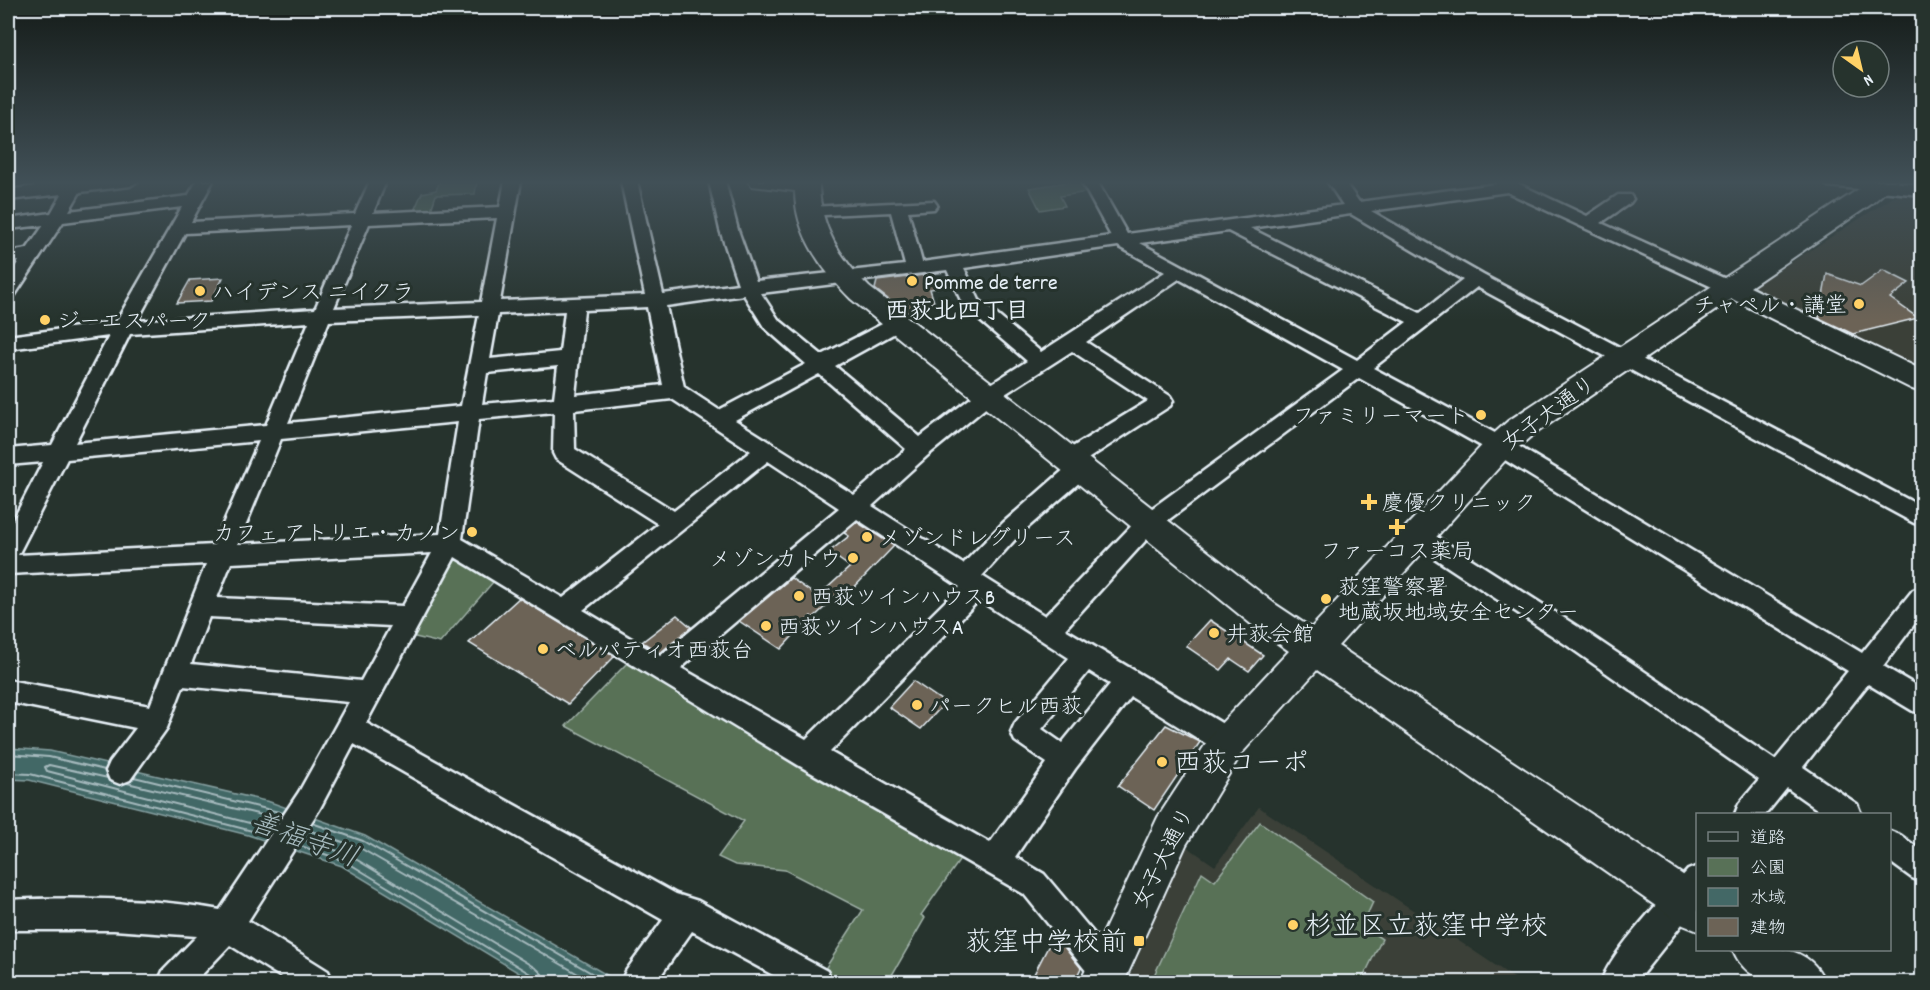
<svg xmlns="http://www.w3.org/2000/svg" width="1930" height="990" font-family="Dekko,'Klee One',sans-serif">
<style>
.built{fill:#3b4139}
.green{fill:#587157;stroke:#a0b1a8;stroke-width:1.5}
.water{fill:#436866;stroke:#859fa0;stroke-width:1.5}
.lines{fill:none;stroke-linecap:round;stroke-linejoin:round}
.shore{stroke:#a6babe;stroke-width:2}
.building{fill:#6c6356;stroke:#e8f1f8;stroke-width:1.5}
.street-casing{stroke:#e8f1f8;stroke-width:5}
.secondary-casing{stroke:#e8f1f8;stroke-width:4}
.street{fill:#26332d;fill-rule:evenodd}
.secondary{fill:#26332d;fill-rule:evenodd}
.poi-dot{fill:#ffd166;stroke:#26332d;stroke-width:2}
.labels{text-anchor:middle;stroke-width:6;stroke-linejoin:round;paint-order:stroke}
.poi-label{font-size:22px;fill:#e8f1f8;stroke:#26332d;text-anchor:start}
.street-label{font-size:22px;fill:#e8f1f8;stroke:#26332d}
.neighbourhood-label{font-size:24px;font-weight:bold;fill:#e8f1f8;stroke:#26332d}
.near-poi-label{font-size:27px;fill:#e8f1f8;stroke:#26332d;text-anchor:start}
.near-water-label{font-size:28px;font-style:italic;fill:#a6babe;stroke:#26332d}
</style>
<rect width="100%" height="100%" fill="#26332d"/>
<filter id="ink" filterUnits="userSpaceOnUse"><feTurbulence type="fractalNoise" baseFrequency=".0167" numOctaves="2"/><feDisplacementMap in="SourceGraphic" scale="12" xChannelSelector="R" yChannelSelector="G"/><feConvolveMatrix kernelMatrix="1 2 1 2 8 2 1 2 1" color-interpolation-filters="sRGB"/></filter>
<g filter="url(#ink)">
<path class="built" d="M1900,193L1922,195V377L1746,291Z
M1259,807L1520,982H1127L1186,846L1215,866Z"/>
<path class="green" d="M440,181H477L475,194L436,195L430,213H413L422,193L436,190Z
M1074,181H1083L1089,192L1060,196L1065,206L1040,210L1029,188Z
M457,557L494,581L440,643L411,636Z
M632,658L964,854L921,915L925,918L888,982H835L821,975L863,910L785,870L735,865L718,857L744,821L566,726Z
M1260,822L1373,902L1362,926L1382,939L1361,982H1151L1202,872L1215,881Z"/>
<path class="water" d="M8,748L50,751L270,802L365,836L619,982H534L342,866L248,835L29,780L8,779Z"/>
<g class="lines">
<path class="shore" d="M8,754L49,757L105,770
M8,773L30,774L268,835
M134,777L283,813
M108,778L49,765L45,767L47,771L273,829
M127,783L279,819
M312,823L363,841L607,982
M308,830L360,848L592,982
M302,839L349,855L537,969L542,974L543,982
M298,845L345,861L532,975L536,982"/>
</g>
<path class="building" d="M1883,270L1909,283L1890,298L1918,318L1853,334L1819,318L1827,274L1861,286Z
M932,274L937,288L930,289L934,302L922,304L924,310L906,313L875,289L877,281Z
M223,278L211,301L177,303L190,280Z
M857,522L894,546L841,601L825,590L850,567L829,552L849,536L844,533Z
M791,578L828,604L813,618L811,616L781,649L739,621Z
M519,598L615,656L568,704L469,643Z
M677,615L691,627L660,653L642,642Z
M1210,620L1263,655L1249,671L1231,659L1221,670L1186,646Z
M913,681L945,703L921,729L889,707Z
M1166,725L1200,742L1154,810L1118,786Z
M1052,939L1061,943L1081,968L1074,982H1030Z"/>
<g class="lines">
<g class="street-casing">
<path id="street" d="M69,181H138L130,186L80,192L69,211L188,196L197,181H213L191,222L355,214L370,181H386L373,213L500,207L505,181H521L500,301L645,295L621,181H637L663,294L738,284L720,230L709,181H725L738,230L756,281L905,265L891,212L802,216L799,212L802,208L808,207L934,201L937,205L934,209L908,211L922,262L1111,236L1081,181H1097L1127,234L1343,205L1327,181H1344L1359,202L1496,184L1495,181H1513L1587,216L1618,195H1630L1633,199L1630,203L1601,223L1737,284L1739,288L1737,292H1723L1507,192L1371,211L1483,275L1922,507V526L1914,523L1477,287L1373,368L1508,440L1862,653L1913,590L1922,587V614L1883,666L1922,689V714L1913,711L1868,684L1803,767L1857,804L1861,814H1824L1787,788L1766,814H1735L1739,804L1759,780L1568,646L1410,542L1406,536L1410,530L1418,527L1426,530L1586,632L1775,760L1848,671L1492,452L1359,378L1156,529L1065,629L1238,733L1242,742L1238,751L1228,754L1218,751L1131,697L1075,769L1015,857L1044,874L1117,961L1122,972L1117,982H1095L1024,894L798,765L455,557L366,723L676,894L698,901L827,971L832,982H786L692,931L656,982H621L626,971L663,920L354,744L319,810L248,921L328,971L333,982H289L230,945L195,982H158L163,971L197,936L114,930H8V900C77,897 151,898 220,910L299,792L349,702L183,686L167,728L130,780L120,784L110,780L106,771L110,762L136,728L8,702V680L150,706L206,564L8,574V530L43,462L8,465V449L52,445L109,336L8,349V336L116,322L182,207L63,222L15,295L8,297V278L19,261L8,262V252L27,249L44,225L8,229V219L51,213L62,194L8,200V190ZM1351,214L1463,280L1420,313L1250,228ZM497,218L481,302L334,308L369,224ZM351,225L315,309L137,321L185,233ZM1228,231L1407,322L1357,360L1140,243ZM1118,246L1165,272L1041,352L979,300L964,268ZM947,270L964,307L1027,361L980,391L920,437L835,366L904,328L907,324L904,320L897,318L890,320L822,355L778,319L761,293ZM1179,279L1343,370L1140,517L1045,616L982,576L1019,535L1088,475L1091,469L1088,463L1083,462L1170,406L1173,401L1170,396L1086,342ZM744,295L764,327L806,364L719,410L684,387L666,306ZM647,307L663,385L575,395L584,310ZM565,311L560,352L490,359L498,314ZM479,315L461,406L288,423L329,321ZM309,322L266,425L75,443L130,334ZM1072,351L1148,401L1061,454L1058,460L1061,466L1067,467L1003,523L963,564L872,506L928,455L994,401ZM558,366L554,398L482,404L487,373ZM819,374L906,449L854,495L735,420ZM672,399L751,451L674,511L575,449L574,410ZM554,412L553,453L556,459L658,524L563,598L462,539L479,419ZM458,422L440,534L238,544L281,439ZM259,441L214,545L18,555L67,459ZM768,461L839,508L660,656L583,610ZM857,519L960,587L806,739L681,668ZM432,553L403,606L217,598L231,563ZM979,600L1069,658L1015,723L1011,732L1015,741L1047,763L990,843L830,752ZM209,617L391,626L361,681L191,664ZM1089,671L1110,684L1062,743L1042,729Z
M1820,181H1882L1922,185V195L1828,186Z
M1890,831L1900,835L1922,851V882L1912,878L1890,862Z
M1698,866V904L1636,982H1601C1612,950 1664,897 1688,870Z"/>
</g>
<g class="secondary-casing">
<path id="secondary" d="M748,181H816L819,185C820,227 840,258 869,287L1275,604L1311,628L1489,438L1508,421L1871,181H1898L1870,205L1750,287L1922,370V392L1912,389L1732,299L1530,437L1511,454L1338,646L1698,885V931L1683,925L1317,670L1241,754L1186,845L1124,982H1080L1158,817L1215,730L1289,651L1251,624L851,299C822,270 795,234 795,191L752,186Z
M1733,950C1769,946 1809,943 1825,982C1789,986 1749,989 1733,950Z"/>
</g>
<use href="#street" class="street"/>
<use href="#secondary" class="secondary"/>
</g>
</g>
<linearGradient id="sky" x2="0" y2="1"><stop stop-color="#151c19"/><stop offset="0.57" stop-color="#415057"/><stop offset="1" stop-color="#415057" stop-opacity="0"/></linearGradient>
<rect width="1930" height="320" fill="url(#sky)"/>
<g class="poi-dot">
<circle cx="912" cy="281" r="6"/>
<circle cx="200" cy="291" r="6"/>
<circle cx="1859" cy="304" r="6"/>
<circle cx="45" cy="320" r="6"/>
<circle cx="1481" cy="415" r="6"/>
<path d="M1366 493h6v6h6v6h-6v6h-6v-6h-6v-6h6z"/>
<path d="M1394 518h6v6h6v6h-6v6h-6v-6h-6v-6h6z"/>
<circle cx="472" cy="532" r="6"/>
<circle cx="867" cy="537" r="6"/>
<circle cx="853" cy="558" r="6"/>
<circle cx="799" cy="596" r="6"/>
<circle cx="1326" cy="599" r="6"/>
<circle cx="766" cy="626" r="6"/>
<circle cx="1214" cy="633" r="6"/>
<circle cx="543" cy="649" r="6"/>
<circle cx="917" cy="705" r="6"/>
<circle cx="1162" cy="762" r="6"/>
<circle cx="1293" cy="925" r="6"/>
<rect x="1133" y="935" width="12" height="12" rx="3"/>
</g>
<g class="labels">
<g class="poi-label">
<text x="924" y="289">Pomme de terre</text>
<text x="212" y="299">ハイデンス ニイクラ</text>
<text x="1847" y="312" text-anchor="end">チャペル・講堂</text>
<text x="57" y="328">ジーエスパーク</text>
<text x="1469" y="423" text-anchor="end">ファミリーマート</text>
<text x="1382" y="510">慶優クリニック</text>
<text x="460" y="540" text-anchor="end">カフェ アトリエ・カノン</text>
<text x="879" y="545">メゾンドレグリース</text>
<text x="1397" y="558" text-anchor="middle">ファーコス薬局</text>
<text x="841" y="566" text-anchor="end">メゾンカトウ</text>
<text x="1338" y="594">荻窪警察署<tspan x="1338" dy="25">地蔵坂地域安全センター</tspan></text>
<text x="811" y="604">西荻ツインハウスB</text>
<text x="778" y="634">西荻ツインハウスA</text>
<text x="1226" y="641">井荻会館</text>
<text x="555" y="657">ベルパティオ西荻台</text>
<text x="929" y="713">パークヒル西荻</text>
</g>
<g class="street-label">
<text transform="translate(1548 412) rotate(-36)" y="8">女子大通り</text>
<text transform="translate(1162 857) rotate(-63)" y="8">女子大通り</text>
</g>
<g class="neighbourhood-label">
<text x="957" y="318">西荻北四丁目</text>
</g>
<g class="near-poi-label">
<text x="1174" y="771">西荻コーポ</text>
<text x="1305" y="934">杉並区立荻窪中学校</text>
<text x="1127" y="950" text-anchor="end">荻窪中学校前</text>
</g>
<g class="near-water-label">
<text transform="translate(305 838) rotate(20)" y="10">善福寺川</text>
</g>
</g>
<rect width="1930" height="990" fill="none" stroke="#26332d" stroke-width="30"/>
<rect x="15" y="15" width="1900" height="960" fill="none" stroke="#e8f1f8" stroke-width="2" filter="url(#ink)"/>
<rect x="1696" y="813" width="195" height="138" fill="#26332d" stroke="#747f7e" stroke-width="1.5"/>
<rect x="1708" y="832" width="30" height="9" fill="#26332d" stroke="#747f7e" stroke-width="1.5"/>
<text x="1750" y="843" font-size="18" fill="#e8f1f8">道路</text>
<rect x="1708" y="858" width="30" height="18" fill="#587157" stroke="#747f7e" stroke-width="1.5"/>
<text x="1750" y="873" font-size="18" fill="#e8f1f8">公園</text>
<rect x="1708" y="888" width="30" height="18" fill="#436866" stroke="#747f7e" stroke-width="1.5"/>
<text x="1750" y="903" font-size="18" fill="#e8f1f8">水域</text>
<rect x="1708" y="918" width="30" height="18" fill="#6c6356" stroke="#747f7e" stroke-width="1.5"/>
<text x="1750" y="933" font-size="18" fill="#e8f1f8">建物</text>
<g transform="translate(1861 69) rotate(146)"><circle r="28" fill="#26332d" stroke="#747f7e" stroke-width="1.5"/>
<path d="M0-4.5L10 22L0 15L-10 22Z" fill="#ffd166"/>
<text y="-9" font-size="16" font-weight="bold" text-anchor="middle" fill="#e8f1f8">N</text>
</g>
</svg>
